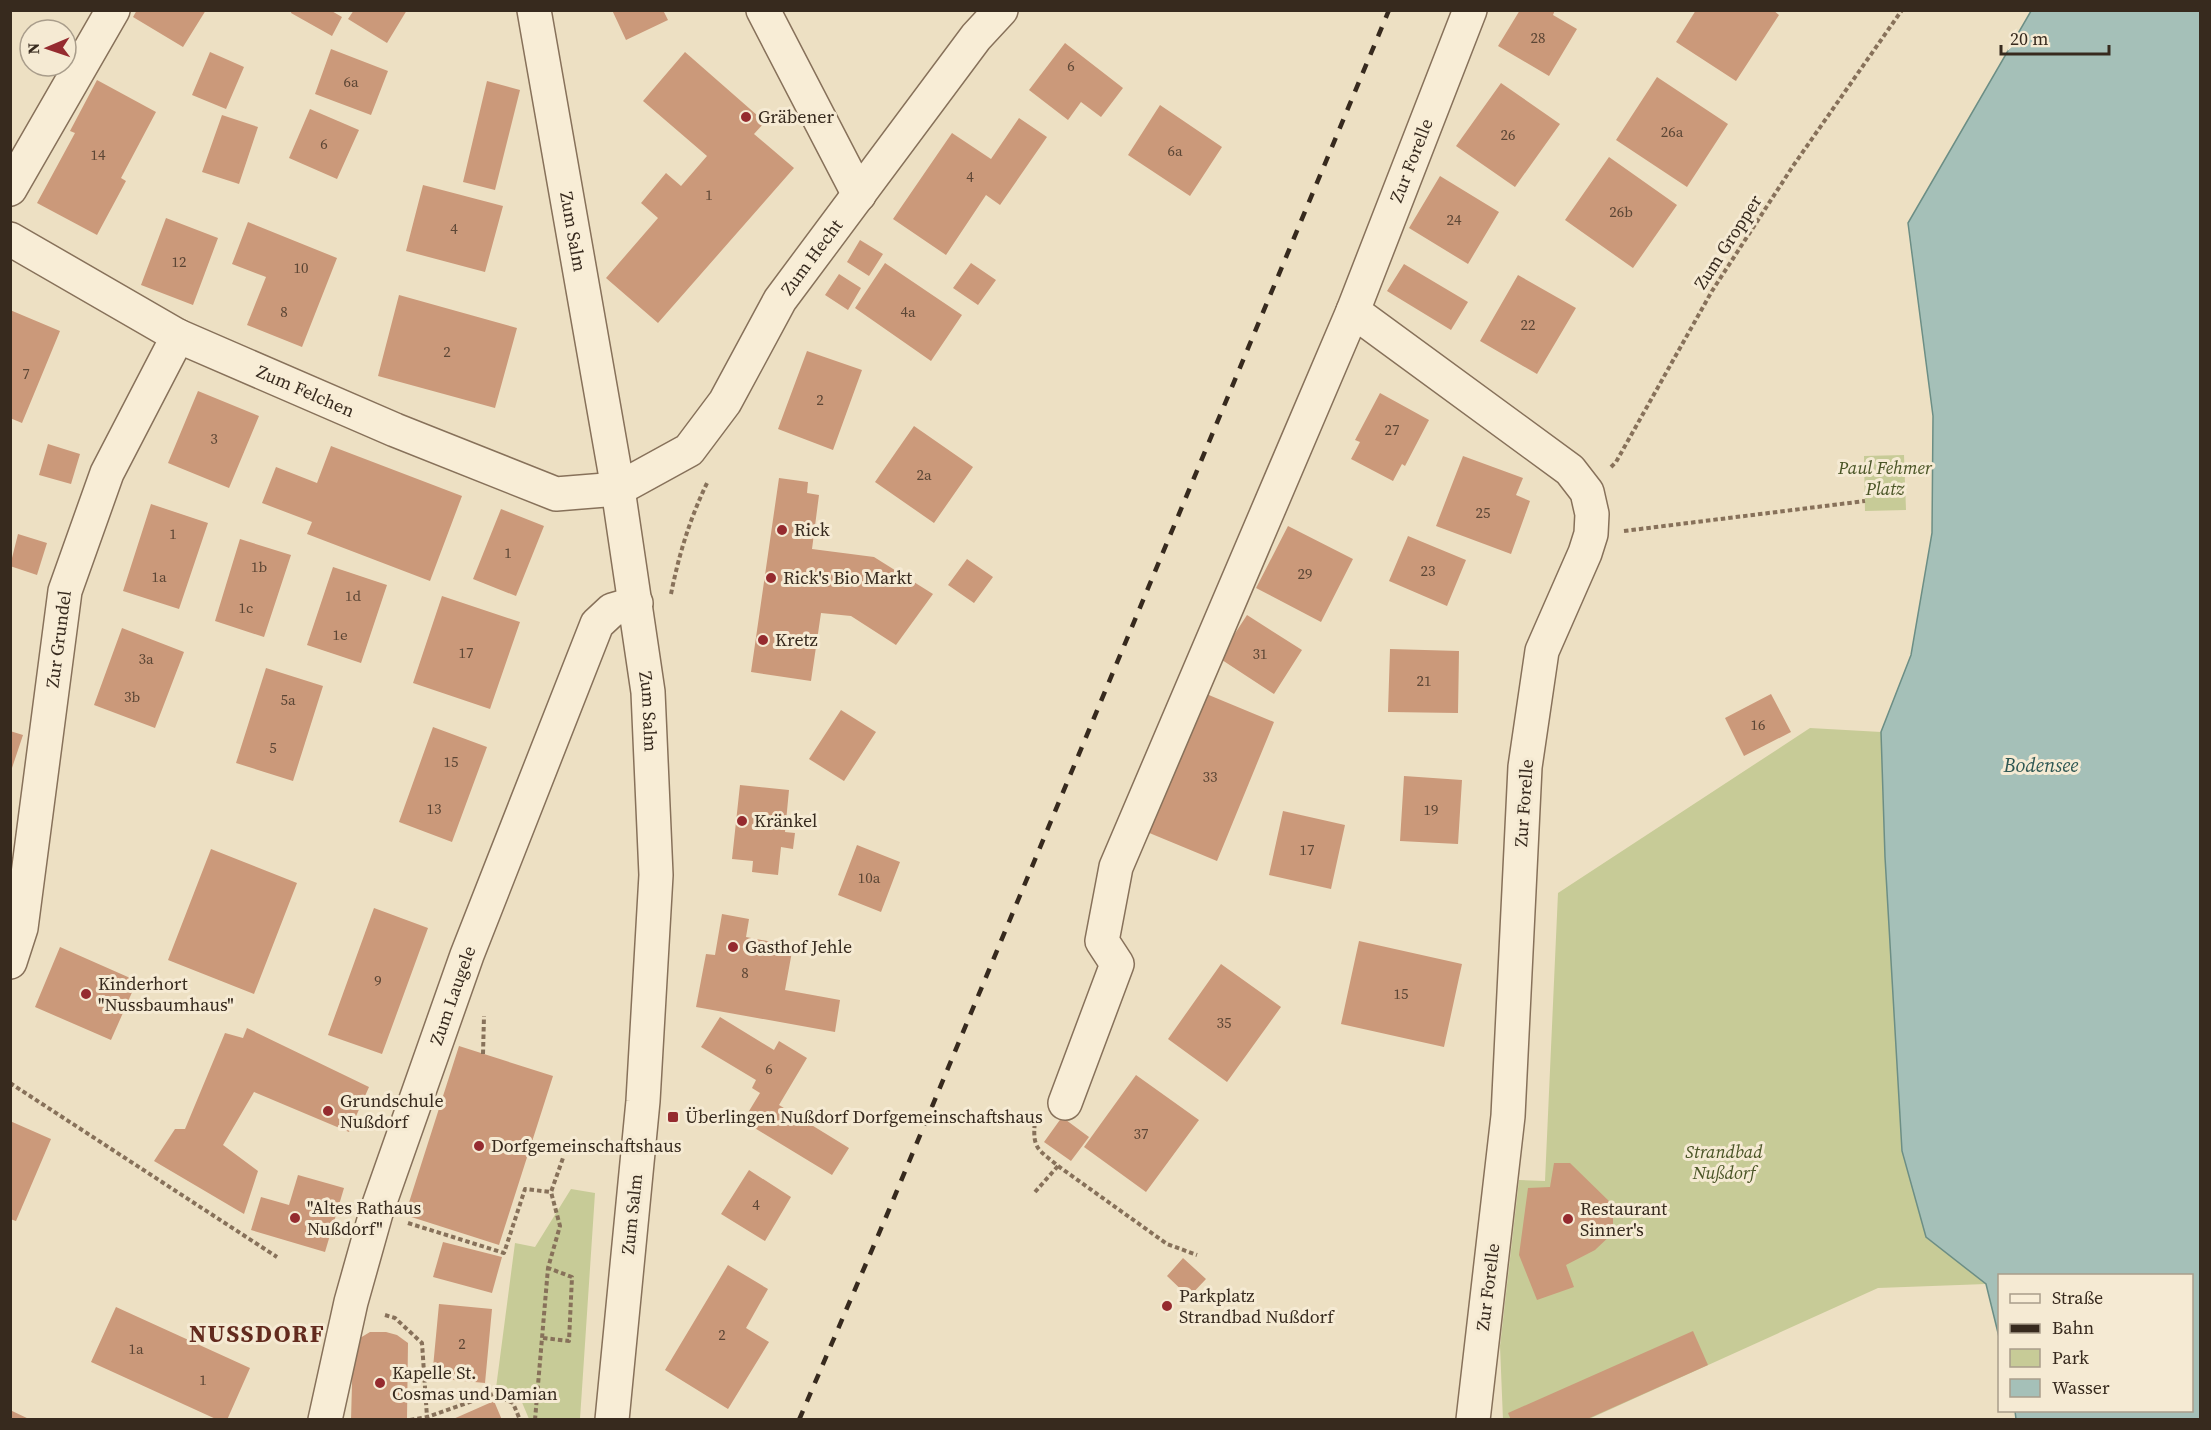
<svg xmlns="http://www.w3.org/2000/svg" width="2211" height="1430" font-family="'Source Serif 4',serif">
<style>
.green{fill:#c7cb97}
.water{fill:#a5c0b8;stroke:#6c8e85;stroke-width:1.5}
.building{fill:#cb997a}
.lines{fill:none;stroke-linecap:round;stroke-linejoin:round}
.minor-casing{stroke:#87715a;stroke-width:36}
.path{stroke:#87715a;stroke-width:4;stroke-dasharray:4.5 3;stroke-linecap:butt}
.minor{stroke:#f8edd6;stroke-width:33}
.rail{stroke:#372a1e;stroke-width:4.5;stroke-dasharray:10 10;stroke-linecap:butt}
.poi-dot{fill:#952b2f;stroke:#f5ead3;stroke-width:2}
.labels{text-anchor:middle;stroke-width:6;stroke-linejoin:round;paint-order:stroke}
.number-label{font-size:15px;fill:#5c4635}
.poi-label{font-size:18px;fill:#372a1e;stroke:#f5ead3;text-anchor:start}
.street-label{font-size:18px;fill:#372a1e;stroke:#f5ead3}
.park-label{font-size:18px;font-style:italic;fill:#495425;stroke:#f5ead3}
.water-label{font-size:20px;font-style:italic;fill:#2e5753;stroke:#f5ead3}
.district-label{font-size:24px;font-weight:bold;letter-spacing:1.5px;fill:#632b1e;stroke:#f5ead3}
</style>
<rect width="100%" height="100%" fill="#ede0c3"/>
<path class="green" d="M1904,455L1906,510L1865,511L1864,456Z
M1810,728L1881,732L1885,857L1926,1237L1986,1284L1878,1288L1589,1419L1503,1420L1500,1346L1519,1180L1545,1181L1558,893Z
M571,1189L595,1193L580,1419H529L521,1400L496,1388L515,1243L535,1247Z"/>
<path class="water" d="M2031,11H2200V1419H2016L2015,1411L2192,1410V1276H2000L1999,1337L1986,1284L1926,1237L1902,1151L1885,857L1881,732L1911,655L1932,533L1933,416L1908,223Z"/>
<path class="building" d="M137,10H206L183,47L133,17Z
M292,10H330L342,17L332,36L291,13Z
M354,10H407L387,43L348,19Z
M612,10H663L668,20L626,40Z
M1520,10H1555L1553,15L1577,29L1549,76L1498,46Z
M1696,10H1773L1779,15L1736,81L1676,42Z
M1065,43L1123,88L1101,117L1081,102L1068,120L1029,90Z
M331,49L388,71L371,115L315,94Z
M210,52L244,67L226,109L192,95Z
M685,52L765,122L754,134L794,168L658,323L606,278L658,218L641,203L666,173L681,186L707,156L643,101Z
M1657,77L1728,124L1687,187L1616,140Z
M97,80L156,112L121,178L126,181L97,235L37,203L75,133L70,131Z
M487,81L520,90L495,190L463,182Z
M1501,83L1560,124L1515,187L1456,146Z
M1160,105L1222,147L1190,196L1128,155Z
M310,109L359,130L337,179L289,158Z
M222,115L258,127L239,184L202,172Z
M1019,118L1047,137L1000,205L986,195L946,255L893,219L952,133L991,159Z
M1609,157L1677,205L1633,268L1565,220Z
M1440,176L1499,212L1468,264L1409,228Z
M423,185L503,206L485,272L406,251Z
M166,218L218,238L193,305L141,285Z
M248,222L337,258L302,347L247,325L266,277L232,264Z
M860,240L883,254L869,276L847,262Z
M885,263L962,315L931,361L855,308Z
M971,263L996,280L978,305L953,288Z
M1404,264L1468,302L1451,330L1387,291Z
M839,274L861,288L848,310L825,295Z
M1518,275L1576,308L1537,374L1480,341Z
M399,295L517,328L495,408L378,376Z
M10,310L60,331L22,423L10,418Z
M807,351L862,370L833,450L778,429Z
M198,391L259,416L229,488L168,463Z
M1380,393L1429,420L1405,466L1402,464L1393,481L1351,459L1360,442L1355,440Z
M914,426L973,467L934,523L875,482Z
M48,444L80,454L71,484L39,475Z
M331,446L462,496L430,581L307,534L312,522L262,503L276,467L317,483Z
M1463,456L1523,478L1516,495L1530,501L1511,554L1436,526Z
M779,478L808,482L807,493L819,495L812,549L874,557L933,594L896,645L851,616L821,613L811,681L751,672Z
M151,504L208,523L179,609L123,591Z
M501,509L544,526L516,596L473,579Z
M1288,526L1353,559L1321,622L1256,588Z
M18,534L47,543L37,575L10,566Z
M1408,536L1466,560L1447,606L1389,581Z
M240,539L291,555L264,637L215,621Z
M967,559L993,577L974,603L948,585Z
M333,567L387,585L361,663L307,645Z
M442,596L520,622L490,709L413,683Z
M1247,615L1302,650L1274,694L1219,658Z
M122,628L184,652L155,728L94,705Z
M1390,649L1459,651L1458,713L1388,712Z
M266,668L323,686L293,781L236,763Z
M1204,693L1274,722L1217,861L1147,832Z
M1771,694L1791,732L1744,756L1725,718Z
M841,710L876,732L844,781L809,759Z
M433,727L487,747L452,842L399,822Z
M10,731L23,735L11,771H10Z
M1404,776L1462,780L1458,844L1400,841Z
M740,785L789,790L785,832L795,833L793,849L781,847L778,875L752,872L753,861L732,859Z
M1283,811L1345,825L1331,889L1269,875Z
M857,845L900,862L881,912L838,895Z
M211,849L297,883L254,994L168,960Z
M374,908L428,928L382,1054L328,1035Z
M722,914L749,919L746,937L793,946L785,990L840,1000L835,1032L696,1007L706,954L715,955Z
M1359,941L1462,964L1444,1047L1341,1024Z
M60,947L137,981L111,1040L35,1007Z
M1221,964L1281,1007L1227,1082L1168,1039Z
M720,1017L774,1050L779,1041L807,1058L779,1105L849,1148L832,1175L743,1121L760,1093L752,1088L756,1080L701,1047Z
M247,1028L369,1087L349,1132L254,1092L223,1145L258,1171L244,1214L154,1161L175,1129H185L225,1033L243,1038Z
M459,1046L553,1076L499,1245L405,1215Z
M1136,1075L1199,1120L1146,1192L1084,1147Z
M1062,1117L1089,1137L1071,1161L1044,1142Z
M10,1121L51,1139L16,1221L10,1219Z
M1554,1163H1570L1613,1205V1233L1595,1250L1566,1265L1574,1287L1537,1300L1519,1255L1528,1188L1550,1187Z
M749,1170L791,1197L765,1241L721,1214Z
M298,1175L344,1188L325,1252L251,1230L261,1197L289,1205Z
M443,1242L502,1257L492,1293L433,1277Z
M1183,1258L1206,1279L1189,1297L1167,1276Z
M728,1265L768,1289L746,1328L769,1342L728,1409L665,1370Z
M439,1304L492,1309L485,1383L432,1378Z
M116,1307L250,1368L227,1420H218L91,1362Z
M1693,1331L1708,1365L1585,1420H1511L1508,1413Z
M370,1332H386L397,1335L408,1343L407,1418L351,1420L353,1348L360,1338Z
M494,1401L502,1420H451Z
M10,1410L31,1420H10Z"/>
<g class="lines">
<g class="minor-casing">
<g id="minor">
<path id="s1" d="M534,10L618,489L648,692L656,875L643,1101L612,1420"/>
<path d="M763,10L859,195"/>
<path d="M10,189L113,10"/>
<path id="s2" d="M10,239L178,336L395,430L556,494L618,489L689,450L725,402L780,300L976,37L1001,10"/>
<path d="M1353,311L1570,470L1587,492L1592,514L1591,534L1585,553L1542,651L1525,767L1508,1116L1473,1420"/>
<path id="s3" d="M10,962L21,928L65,591L107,473L178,336"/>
<path id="s4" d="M1065,1103L1117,964L1102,941L1116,867L1353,311L1470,10"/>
<path id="s5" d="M325,1420L351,1302L376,1213L467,955L597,624L612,610L636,603"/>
</g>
</g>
<path class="path" d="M1611,467L1616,462L1712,291L1793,166L1902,10
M1624,531L1865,501
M671,594C679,554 690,518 708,481
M483,1054L484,1016
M10,1083L277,1257
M1058,1166L1167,1244L1197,1255
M1035,1192L1058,1166C1038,1149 1032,1149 1035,1121
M408,1223L504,1253L525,1189L551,1192
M385,1315L395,1318L422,1343L427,1417
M543,1338L569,1341L572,1277L548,1268
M378,1420V1419
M410,1420L427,1417L493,1394L513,1403L520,1420
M535,1420L548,1268L560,1226L551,1192L563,1158"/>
<use href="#minor" class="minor"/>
<path class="rail" d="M799,1420L886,1217L1389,10"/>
</g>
<g class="poi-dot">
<circle cx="746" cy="117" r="6"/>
<circle cx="782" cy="530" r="6"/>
<circle cx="771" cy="578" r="6"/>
<circle cx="763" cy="640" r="6"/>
<circle cx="742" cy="821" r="6"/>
<circle cx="733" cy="947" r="6"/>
<circle cx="86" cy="994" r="6"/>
<circle cx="328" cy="1111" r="6"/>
<rect x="667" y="1111" width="12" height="12" rx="3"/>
<circle cx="479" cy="1146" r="6"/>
<circle cx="295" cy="1218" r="6"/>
<circle cx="1568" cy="1219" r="6"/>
<circle cx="1167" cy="1306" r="6"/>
<circle cx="380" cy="1383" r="6"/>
</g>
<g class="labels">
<g class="number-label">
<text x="1538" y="43">28</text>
<text x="1071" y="71">6</text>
<text x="351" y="87">6a</text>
<text x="1672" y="137">26a</text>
<text x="1508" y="140">26</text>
<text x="324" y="149">6</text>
<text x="1175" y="156">6a</text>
<text x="98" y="160">14</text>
<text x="970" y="182">4</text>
<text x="709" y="200">1</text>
<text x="1621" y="217">26b</text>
<text x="1454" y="225">24</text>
<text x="454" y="234">4</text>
<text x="179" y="267">12</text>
<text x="301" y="273">10</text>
<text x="284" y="317">8</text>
<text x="908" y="317">4a</text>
<text x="1528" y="330">22</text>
<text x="447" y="357">2</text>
<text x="26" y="379">7</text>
<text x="820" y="405">2</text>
<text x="1392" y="435">27</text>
<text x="214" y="444">3</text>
<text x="924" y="480">2a</text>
<text x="1483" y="518">25</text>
<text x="173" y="539">1</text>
<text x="508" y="558">1</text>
<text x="259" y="572">1b</text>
<text x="1428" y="576">23</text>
<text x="1305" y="579">29</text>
<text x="159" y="582">1a</text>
<text x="353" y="601">1d</text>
<text x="246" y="613">1c</text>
<text x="340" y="640">1e</text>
<text x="466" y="658">17</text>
<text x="1260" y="659">31</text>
<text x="146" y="664">3a</text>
<text x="1424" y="686">21</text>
<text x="132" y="702">3b</text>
<text x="288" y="705">5a</text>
<text x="1758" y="730">16</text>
<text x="273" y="753">5</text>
<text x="451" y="767">15</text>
<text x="1210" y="782">33</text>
<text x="434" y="814">13</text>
<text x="1431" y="815">19</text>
<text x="1307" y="855">17</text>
<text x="869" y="883">10a</text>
<text x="745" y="978">8</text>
<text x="378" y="986">9</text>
<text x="1401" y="999">15</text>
<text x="1224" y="1028">35</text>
<text x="769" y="1074">6</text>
<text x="1141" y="1139">37</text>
<text x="756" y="1210">4</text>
<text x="722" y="1340">2</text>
<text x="462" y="1349">2</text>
<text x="136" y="1354">1a</text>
<text x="203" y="1385">1</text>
</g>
<g class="poi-label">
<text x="758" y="123">Gräbener</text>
<text x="794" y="536">Rick</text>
<text x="783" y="584">Rick's Bio Markt</text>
<text x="775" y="646">Kretz</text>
<text x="754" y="827">Kränkel</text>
<text x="745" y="953">Gasthof Jehle</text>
<text x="98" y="990">Kinderhort<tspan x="98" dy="21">"Nussbaumhaus"</tspan></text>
<text x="340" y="1107">Grundschule<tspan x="340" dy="21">Nußdorf</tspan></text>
<text x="685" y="1123">Überlingen Nußdorf Dorfgemeinschaftshaus</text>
<text x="491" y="1152">Dorfgemeinschaftshaus</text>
<text x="307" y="1214">"Altes Rathaus<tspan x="307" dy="21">Nußdorf"</tspan></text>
<text x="1580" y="1215">Restaurant<tspan x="1580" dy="21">Sinner's</tspan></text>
<text x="1179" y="1302">Parkplatz<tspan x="1179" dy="21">Strandbad Nußdorf</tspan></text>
<text x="392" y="1379">Kapelle St.<tspan x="392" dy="21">Cosmas und Damian</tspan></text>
</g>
<g class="street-label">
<text dy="6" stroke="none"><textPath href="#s4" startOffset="1017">Zur Forelle</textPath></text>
<text dy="6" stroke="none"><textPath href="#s1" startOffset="225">Zum Salm</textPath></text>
<text transform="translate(1728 242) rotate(-57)" y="6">Zum Gropper</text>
<text dy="6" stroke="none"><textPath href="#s2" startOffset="976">Zum Hecht</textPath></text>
<text dy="6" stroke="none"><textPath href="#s2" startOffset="333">Zum Felchen</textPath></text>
<text dy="6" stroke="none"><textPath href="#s3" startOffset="327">Zur Grundel</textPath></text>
<text dy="6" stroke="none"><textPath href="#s1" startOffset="711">Zum Salm</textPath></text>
<text transform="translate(1524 803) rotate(-86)" y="6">Zur Forelle</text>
<text dy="6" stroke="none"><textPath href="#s5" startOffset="444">Zum Laugele</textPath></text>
<text transform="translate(632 1214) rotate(-84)" y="6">Zum Salm</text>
<text transform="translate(1488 1287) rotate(-83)" y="6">Zur Forelle</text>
</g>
<g class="park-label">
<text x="1885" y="474">Paul Fehmer<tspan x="1885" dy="21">Platz</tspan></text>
<text x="1724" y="1158">Strandbad<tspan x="1724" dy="21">Nußdorf</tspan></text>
</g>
<g class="water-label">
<text x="2041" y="772">Bodensee</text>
</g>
<g class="district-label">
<text x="257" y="1342">NUSSDORF</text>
</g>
</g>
<rect width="2211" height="1430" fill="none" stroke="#372a1e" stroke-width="24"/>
<rect x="1998" y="1274" width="195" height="138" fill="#f5ead3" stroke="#a99d8b" stroke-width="1.5"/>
<rect x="2010" y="1294" width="30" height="9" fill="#f8edd6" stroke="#a99d8b" stroke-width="1.5"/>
<text x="2052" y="1304" font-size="18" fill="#372a1e">Straße</text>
<rect x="2010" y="1324" width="30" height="9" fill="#372a1e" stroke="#a99d8b" stroke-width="1.5"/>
<text x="2052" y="1334" font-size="18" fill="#372a1e">Bahn</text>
<rect x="2010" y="1349" width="30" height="18" fill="#c7cb97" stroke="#a99d8b" stroke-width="1.5"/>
<text x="2052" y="1364" font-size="18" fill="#372a1e">Park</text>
<rect x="2010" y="1379" width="30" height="18" fill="#a5c0b8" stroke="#a99d8b" stroke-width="1.5"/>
<text x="2052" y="1394" font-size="18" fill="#372a1e">Wasser</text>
<g transform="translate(48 48) rotate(268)"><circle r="28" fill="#f5ead3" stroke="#a99d8b" stroke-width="1.5"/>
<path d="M0-4.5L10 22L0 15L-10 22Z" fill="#952b2f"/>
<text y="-9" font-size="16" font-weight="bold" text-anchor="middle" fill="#372a1e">N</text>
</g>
<path d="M2001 45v9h108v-9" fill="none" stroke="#372a1e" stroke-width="3"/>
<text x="2010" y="45" font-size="18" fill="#372a1e" stroke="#f5ead3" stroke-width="4.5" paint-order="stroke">20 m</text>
</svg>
